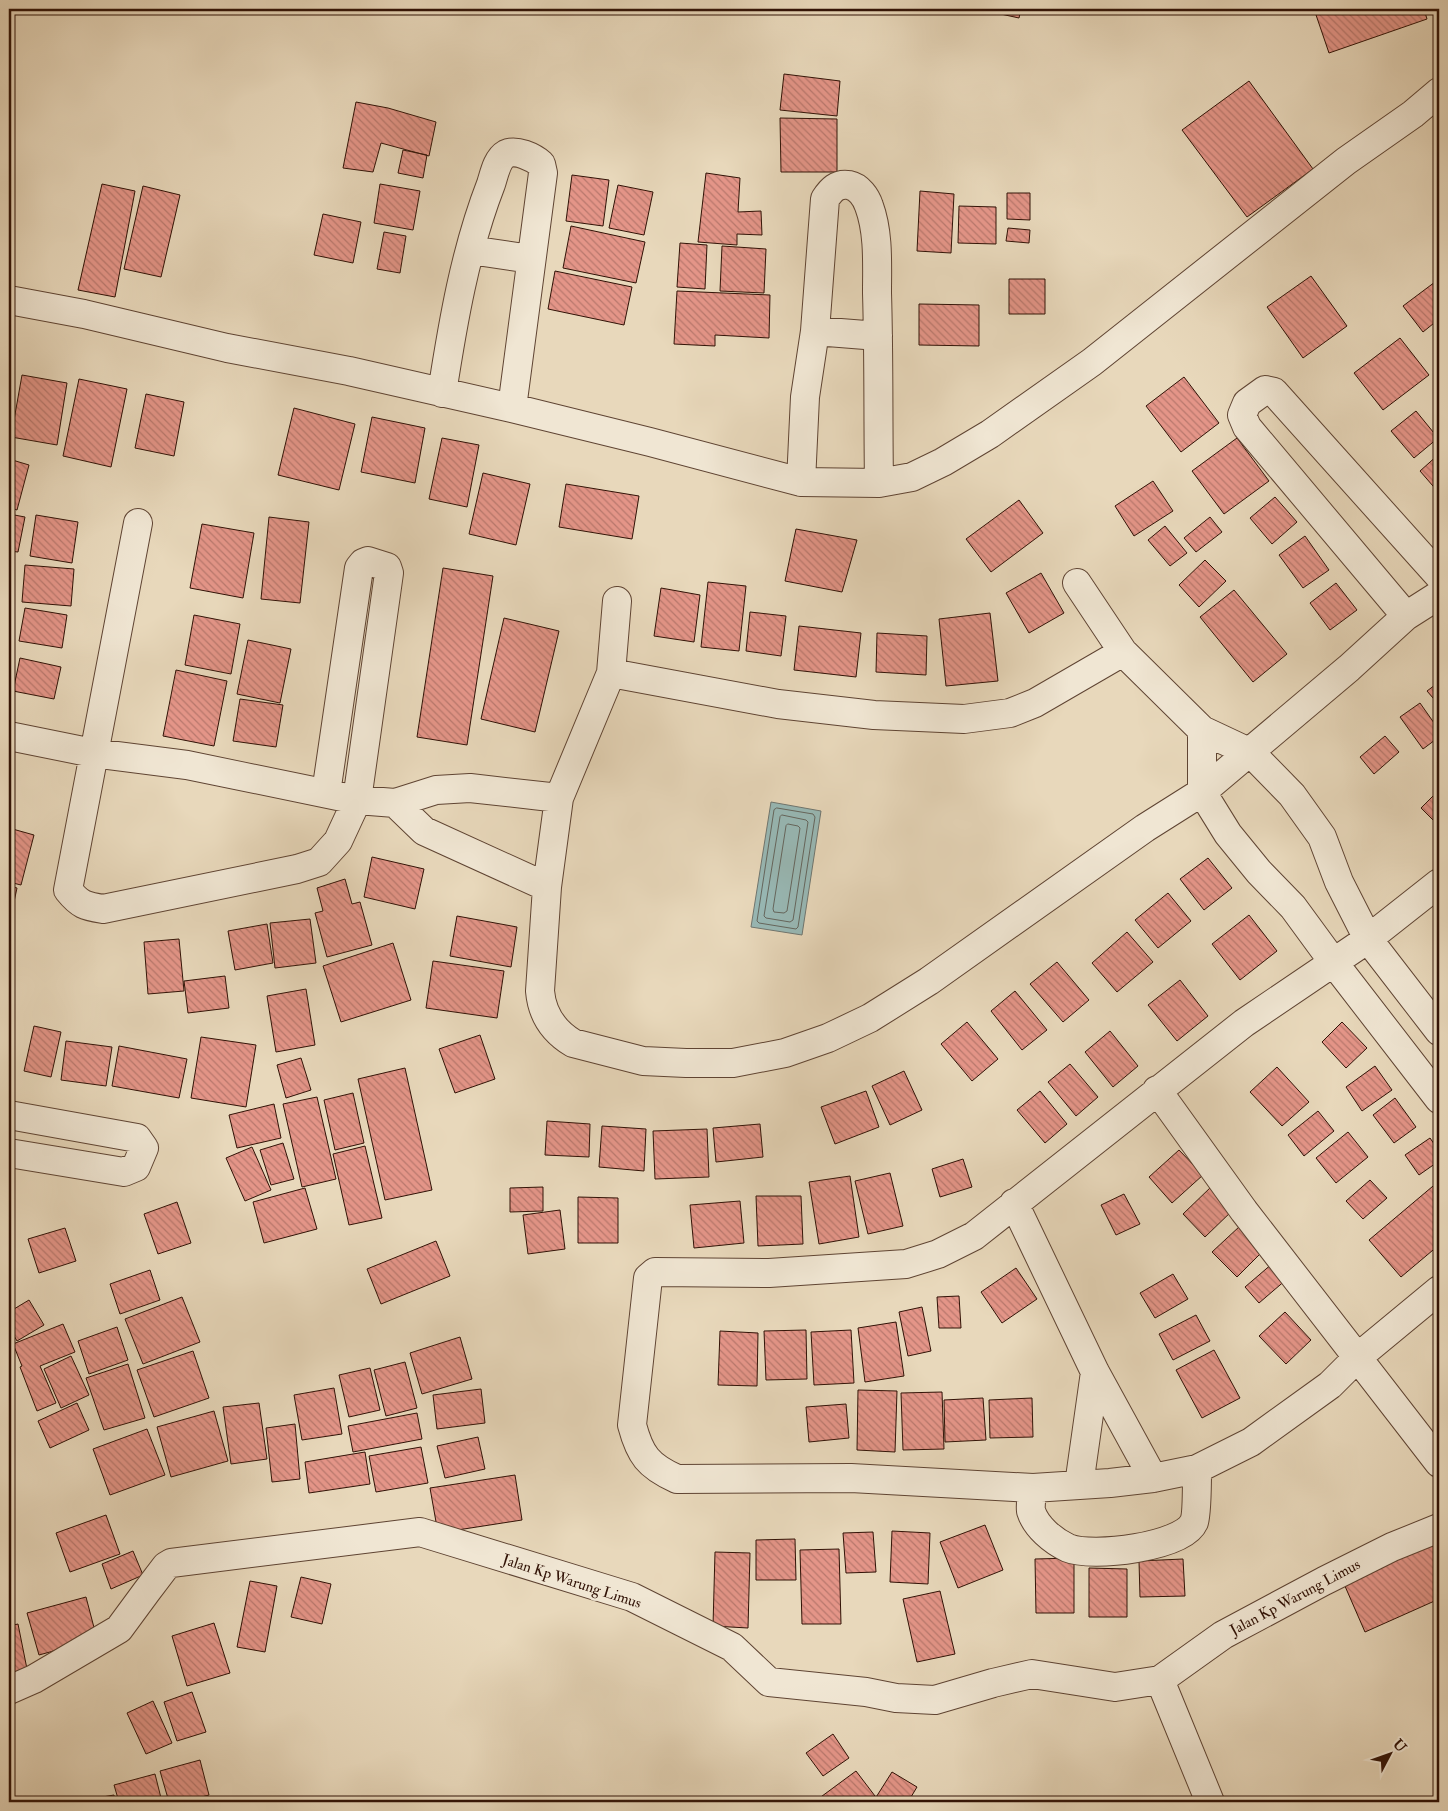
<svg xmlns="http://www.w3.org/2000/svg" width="1448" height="1811" font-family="'IM FELL Double Pica',serif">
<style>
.water{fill:#98b9b6;stroke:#6f7670}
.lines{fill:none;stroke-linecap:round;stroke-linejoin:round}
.shore{stroke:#64665e;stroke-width:1}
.building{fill:url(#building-back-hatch);stroke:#311206}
.minor-casing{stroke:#5f4433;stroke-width:30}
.minor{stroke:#f0e6d3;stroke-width:28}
.labels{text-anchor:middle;stroke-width:5;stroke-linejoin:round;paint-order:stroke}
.street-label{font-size:15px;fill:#311206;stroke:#f0e6d3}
</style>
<defs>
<pattern id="building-back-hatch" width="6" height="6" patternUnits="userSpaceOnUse" patternTransform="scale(1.25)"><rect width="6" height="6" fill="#e49588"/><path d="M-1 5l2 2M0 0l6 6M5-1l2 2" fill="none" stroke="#b9786d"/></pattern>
</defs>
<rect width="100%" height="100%" fill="#e8d8bb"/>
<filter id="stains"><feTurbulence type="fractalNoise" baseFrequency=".004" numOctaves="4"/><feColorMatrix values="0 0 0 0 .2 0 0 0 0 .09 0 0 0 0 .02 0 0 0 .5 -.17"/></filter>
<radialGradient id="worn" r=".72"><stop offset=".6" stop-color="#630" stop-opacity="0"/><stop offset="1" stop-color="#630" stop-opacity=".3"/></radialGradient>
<path class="water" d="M771,802L821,811L802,935L751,927Z"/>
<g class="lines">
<path class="shore" d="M777,808L813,814L815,817L798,927L796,929L759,923L757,921L774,810Z
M782,815L806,820L808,822L793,920L790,922L766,918L764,916L780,817Z
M788,824L798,826L800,828L787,911L784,913L774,912L773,909L786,826Z"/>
</g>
<path class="building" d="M978,9H1021L1019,18Z
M1314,9H1424L1427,19L1329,53Z
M784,74L840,81L837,116L780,110Z
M1249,81L1313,169L1247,217L1182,130Z
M356,102L388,108L436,122L429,156L381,143L373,172L343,168Z
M780,118L837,119V172H781Z
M403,150L427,155L423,178L398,173Z
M706,173L740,178L738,212L761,211L762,235L737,234V245L698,242Z
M572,175L609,180L603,226L566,221Z
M102,184L135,191L115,297L78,290Z
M380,184L420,191L413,230L374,223Z
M618,185L653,192L644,235L609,228Z
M143,186L180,195L161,277L124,269Z
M920,191L954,194L951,253L917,251Z
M1007,193H1030V220L1007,219Z
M959,206L996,207V244L958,243Z
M323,214L361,222L353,263L314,255Z
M571,226L645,242L636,283L563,268Z
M1008,228L1030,230L1029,243L1006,241Z
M384,232L406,236L400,273L377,269Z
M680,243L707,245L705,289L677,287Z
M722,246L766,249L764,293L720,291Z
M555,271L632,287L624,325L548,309Z
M1311,276L1347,326L1303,358L1267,307Z
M1009,279H1045V314H1009Z
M1439,279V319L1423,332L1403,306Z
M677,291L770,295L769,338L715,335V346L674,344Z
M919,304L979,305V346L919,345Z
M1400,338L1429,375L1383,410L1354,373Z
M22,375L67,383L57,445L11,437Z
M1184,377L1219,423L1181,452L1146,406Z
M79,379L127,389L111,467L63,456Z
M146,394L184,402L174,456L135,448Z
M294,408L355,424L339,490L278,475Z
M1416,411L1438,438L1414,458L1391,431Z
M372,417L425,428L415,483L361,472Z
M442,438L479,445L467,507L429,499Z
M1237,438L1269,481L1224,514L1192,471Z
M1439,454V493L1420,471Z
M9,459L29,465L17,510L9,507Z
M483,473L530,484L516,545L469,534Z
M1153,481L1173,511L1134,536L1115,506Z
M566,484L639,496L632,539L559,527Z
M1275,497L1297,522L1272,544L1250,518Z
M1019,500L1043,533L991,572L966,539Z
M9,514L25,517L18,552L9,551Z
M36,515L78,522L72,563L30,556Z
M269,517L309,522L300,603L261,599Z
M1210,517L1222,532L1196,552L1184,538Z
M202,524L254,533L243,598L190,588Z
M1165,526L1187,553L1170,566L1148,540Z
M796,529L857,540L842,592L785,581Z
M1305,536L1329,570L1303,588L1279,555Z
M1205,560L1226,581L1199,607L1179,585Z
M25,565L74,569L71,606L22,602Z
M443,568L493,576L467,745L417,737Z
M1041,573L1064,613L1029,633L1006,593Z
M708,582L746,586L739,651L701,647Z
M1336,583L1357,610L1330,630L1310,603Z
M661,588L700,595L694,642L654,636Z
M1234,590L1287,654L1253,682L1200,617Z
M9,602L14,603L9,633Z
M25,608L67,615L62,648L19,641Z
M750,612L786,616L781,656L746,651Z
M990,613L998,681L946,686L939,619Z
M194,615L240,624L231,674L185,665Z
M504,618L559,631L535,732L481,719Z
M799,626L861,633L856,677L794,670Z
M877,633L927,636L926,675L876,672Z
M248,640L291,649L280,703L237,694Z
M20,658L61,667L54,699L13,691Z
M176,670L227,681L214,746L163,736Z
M1439,682V705L1427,691Z
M240,699L283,705L276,747L233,741Z
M1420,703L1439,730V737L1423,749L1400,717Z
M1385,736L1399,752L1374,774L1360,757Z
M1439,790V826L1421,808Z
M9,828L34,835L21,885L9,882Z
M372,857L424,869L415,909L364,897Z
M1208,858L1232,888L1204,910L1180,879Z
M345,879L352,904L360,902L372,945L327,957L315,913L323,911L317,888Z
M9,886L17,888L9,925Z
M1168,893L1191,921L1158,948L1135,920Z
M1249,915L1277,951L1240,980L1212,944Z
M457,916L517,927L511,967L450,956Z
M310,919L316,963L275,968L270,923Z
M267,924L273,963L235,970L228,931Z
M1127,932L1153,962L1117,992L1092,963Z
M179,939L184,991L148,994L144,942Z
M393,943L411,1000L341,1022L323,966Z
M433,961L504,971L497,1018L426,1008Z
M1057,962L1089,1000L1063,1022L1030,984Z
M225,976L229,1008L188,1013L184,981Z
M1180,980L1208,1016L1177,1041L1148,1005Z
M306,989L315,1045L276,1052L267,996Z
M1015,991L1047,1030L1022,1050L991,1011Z
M967,1022L998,1059L972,1081L941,1044Z
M1342,1022L1367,1048L1346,1068L1322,1042Z
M34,1026L61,1032L51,1077L24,1071Z
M1110,1031L1138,1066L1113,1087L1085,1052Z
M480,1035L495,1079L455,1093L439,1049Z
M201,1037L256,1045L246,1107L191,1098Z
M66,1041L112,1047L106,1086L61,1080Z
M119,1046L187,1059L179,1098L112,1086Z
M301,1058L311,1090L286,1098L277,1065Z
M1070,1064L1098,1097L1076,1116L1048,1082Z
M1375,1066L1392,1090L1362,1111L1346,1087Z
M1277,1067L1309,1102L1282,1126L1250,1092Z
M405,1068L432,1190L385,1200L358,1079Z
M904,1071L922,1110L890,1125L872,1086Z
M866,1091L879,1127L835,1144L821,1107Z
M1040,1091L1067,1124L1045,1143L1017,1110Z
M353,1093L364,1143L335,1150L324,1100Z
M317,1097L336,1179L302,1187L283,1104Z
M1395,1098L1416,1127L1394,1143L1373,1115Z
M274,1104L281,1138L237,1148L229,1115Z
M1318,1111L1334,1131L1304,1156L1288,1135Z
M547,1121L590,1124L589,1157L545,1155Z
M760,1124L763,1157L716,1162L713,1128Z
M602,1126L646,1129L644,1171L599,1167Z
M707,1129L709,1177L655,1179L653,1131Z
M1348,1132L1368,1157L1336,1183L1316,1158Z
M1430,1138L1439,1151V1161L1419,1175L1405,1155Z
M283,1143L294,1179L271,1185L260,1150Z
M365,1146L382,1218L349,1225L333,1154Z
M252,1147L271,1190L245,1201L226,1158Z
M1179,1150L1203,1175L1172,1203L1149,1177Z
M963,1159L972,1187L940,1197L932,1169Z
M890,1173L903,1226L868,1234L855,1181Z
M850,1176L859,1237L819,1244L809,1182Z
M1370,1180L1387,1198L1363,1219L1346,1201Z
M1439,1181V1245L1401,1277L1369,1240Z
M1212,1186L1234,1209L1205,1237L1183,1214Z
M543,1187V1211L510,1212V1188Z
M305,1188L317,1229L264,1243L253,1202Z
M1124,1194L1140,1224L1116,1235L1101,1205Z
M756,1196H801L803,1244L758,1246Z
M578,1197L618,1198V1243H578Z
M740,1201L744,1243L694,1248L690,1205Z
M177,1202L191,1243L158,1254L144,1214Z
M560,1210L565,1249L528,1254L523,1215Z
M1240,1226L1264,1250L1237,1277L1212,1252Z
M65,1228L76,1261L39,1273L28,1239Z
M436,1241L450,1276L381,1304L367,1269Z
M1273,1263L1287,1279L1259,1303L1245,1287Z
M1016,1268L1037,1299L1002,1323L981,1292Z
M150,1270L160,1300L120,1314L110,1284Z
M1173,1274L1188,1299L1155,1318L1140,1293Z
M959,1296L961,1328H939L937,1297Z
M182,1297L200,1342L143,1364L125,1319Z
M29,1300L44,1325L17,1341L9,1327V1312Z
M922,1307L931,1351L908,1356L899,1312Z
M1285,1312L1311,1340L1286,1364L1259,1336Z
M1196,1315L1210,1341L1173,1360L1159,1334Z
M896,1322L904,1376L865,1382L858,1328Z
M63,1324L75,1352L40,1366L56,1403L37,1411L20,1367L22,1366L13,1344Z
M117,1327L128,1360L89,1374L78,1341Z
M806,1330L807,1379L766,1380L764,1331Z
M851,1330L854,1383L814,1385L811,1332Z
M720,1331L758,1333L757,1386L718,1385Z
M460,1337L472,1379L422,1394L410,1353Z
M1214,1350L1240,1398L1202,1418L1176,1370Z
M193,1351L209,1398L154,1417L137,1370Z
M71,1356L89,1395L61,1408L44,1369Z
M405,1362L417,1408L386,1416L374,1370Z
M128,1364L145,1418L104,1430L86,1378Z
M370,1368L380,1410L349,1417L339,1375Z
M334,1388L342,1434L302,1440L294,1395Z
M481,1389L485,1423L437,1429L433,1395Z
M858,1390L897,1391L895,1452L857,1450Z
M942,1392L944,1449L903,1450L901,1393Z
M983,1398L986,1440L945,1442L944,1400Z
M1032,1398L1033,1437L990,1438L989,1400Z
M77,1403L89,1430L50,1448L38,1421Z
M259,1403L267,1459L231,1464L223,1407Z
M846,1404L849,1438L809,1442L806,1407Z
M214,1411L228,1461L171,1477L157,1427Z
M417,1413L422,1439L353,1452L348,1426Z
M295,1424L300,1479L272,1482L266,1428Z
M147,1429L165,1475L110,1495L93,1449Z
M478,1437L485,1469L445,1478L437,1446Z
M421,1447L428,1483L376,1492L369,1456Z
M365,1452L370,1484L309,1493L305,1462Z
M515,1475L522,1520L438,1533L430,1488Z
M106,1515L120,1554L70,1572L56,1533Z
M985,1525L1003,1570L958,1588L940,1542Z
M892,1531L930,1533L928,1584L890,1582Z
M873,1532L876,1572L846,1573L843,1533Z
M1439,1534V1599L1365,1632L1341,1577Z
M795,1539L796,1580H756V1540Z
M839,1549L841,1624H802L800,1550Z
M133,1551L143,1575L111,1589L102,1564Z
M715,1552L750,1553L748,1628L713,1626Z
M1074,1558V1613H1036L1035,1559Z
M1183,1559L1185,1596L1140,1597L1139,1561Z
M1089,1568L1127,1569V1617H1089Z
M301,1577L331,1584L322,1624L291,1617Z
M250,1581L277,1586L265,1652L237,1647Z
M940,1591L955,1654L917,1662L903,1599Z
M86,1597L97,1639L39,1655L27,1613Z
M214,1623L230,1673L187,1686L172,1636Z
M18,1624L28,1674L9,1678V1626Z
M192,1692L206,1732L177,1741L164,1702Z
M153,1701L172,1743L146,1754L127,1713Z
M833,1734L849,1758L823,1776L806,1753Z
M200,1760L209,1795L183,1802H169L160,1771Z
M856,1771L875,1796L867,1802H814Z
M892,1772L917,1787L908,1802H873Z
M155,1774L162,1802H119L114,1785Z
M114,1795L115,1802H86L85,1800Z"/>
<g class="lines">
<g class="minor-casing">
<path id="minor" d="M470,250L531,259
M9,300L84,314L227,348L349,371L512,408L650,442L801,482L879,483L912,477L943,462L990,434L1092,362L1346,161L1413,114L1439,92
M815,331L878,336
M442,393C453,322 465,251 491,184C494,175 497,159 506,154C516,149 533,157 541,164L543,173L512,408
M801,482L805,397L815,331L825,199C831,190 837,183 849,185C859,187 866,197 869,206C879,233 877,265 877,293C879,357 878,420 879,483
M138,523L68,890C80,905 85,906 103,909L297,869L319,862L338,841L357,800L389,573L387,567L368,561L363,563L359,568L326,793
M1077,583L1123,652L1202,730L1251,753L1292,795L1322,837L1339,882L1368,939L1439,1031
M617,601L611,673L559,798L547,887L540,991C542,1014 553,1031 573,1043L643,1061L686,1063H733L785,1053L828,1038L870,1018L929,981L1145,828L1202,792L1349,668L1406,616L1439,595
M1406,616L1247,427L1242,415L1247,403L1265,390L1274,392L1439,576
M611,673L778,704L874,715L964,719L1010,713L1035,703L1123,652
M1202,730V792L1228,834L1259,872L1293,907L1334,963L1439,1099
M9,736L93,753L187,765L357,800L395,803L436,790L470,788L559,798
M395,803L424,831L547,887
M1439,883L1368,939L1244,1023L974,1236L938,1254L906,1264L769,1273L655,1272L648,1278L632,1425C640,1455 648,1466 677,1479L851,1478L1033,1488L1110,1483L1153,1478L1197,1469L1251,1442L1330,1385L1358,1357L1439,1290
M1157,1090L1244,1211L1439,1463
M9,1115L137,1138L144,1148L136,1167L124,1172L9,1153
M1014,1203L1095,1372L1153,1478
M1079,1485L1095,1372
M1033,1488C1032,1494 1030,1504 1031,1511C1036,1527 1053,1541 1068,1548C1092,1558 1183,1547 1194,1522C1197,1515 1197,1479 1197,1469
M1160,1680L1210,1802
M9,1690L34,1679L119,1629L147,1591L166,1566L171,1563L420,1532L632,1597L732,1647L769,1682L866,1692L896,1698L935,1700L993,1683L1032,1674L1115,1687L1160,1680L1223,1635L1324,1581L1392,1547L1439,1528"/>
</g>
<use href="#minor" class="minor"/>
</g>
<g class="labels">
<g class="street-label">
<text transform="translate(572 1581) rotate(18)" y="5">Jalan Kp Warung Limus</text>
<text transform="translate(1295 1597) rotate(-28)" y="5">Jalan Kp Warung Limus</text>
</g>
</g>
<rect width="1448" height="1811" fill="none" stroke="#e8d8bb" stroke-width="30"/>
<rect x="10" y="10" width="1428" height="1791" fill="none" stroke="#311206" stroke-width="2.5"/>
<rect x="15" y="15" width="1418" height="1781" fill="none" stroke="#311206"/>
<g transform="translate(1390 1754) rotate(49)" stroke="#f0e6d3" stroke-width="4" paint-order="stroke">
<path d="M0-4L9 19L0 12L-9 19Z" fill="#311206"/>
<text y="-8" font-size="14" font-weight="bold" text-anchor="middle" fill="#311206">U</text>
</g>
<rect width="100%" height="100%" filter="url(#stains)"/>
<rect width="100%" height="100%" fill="url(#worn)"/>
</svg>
